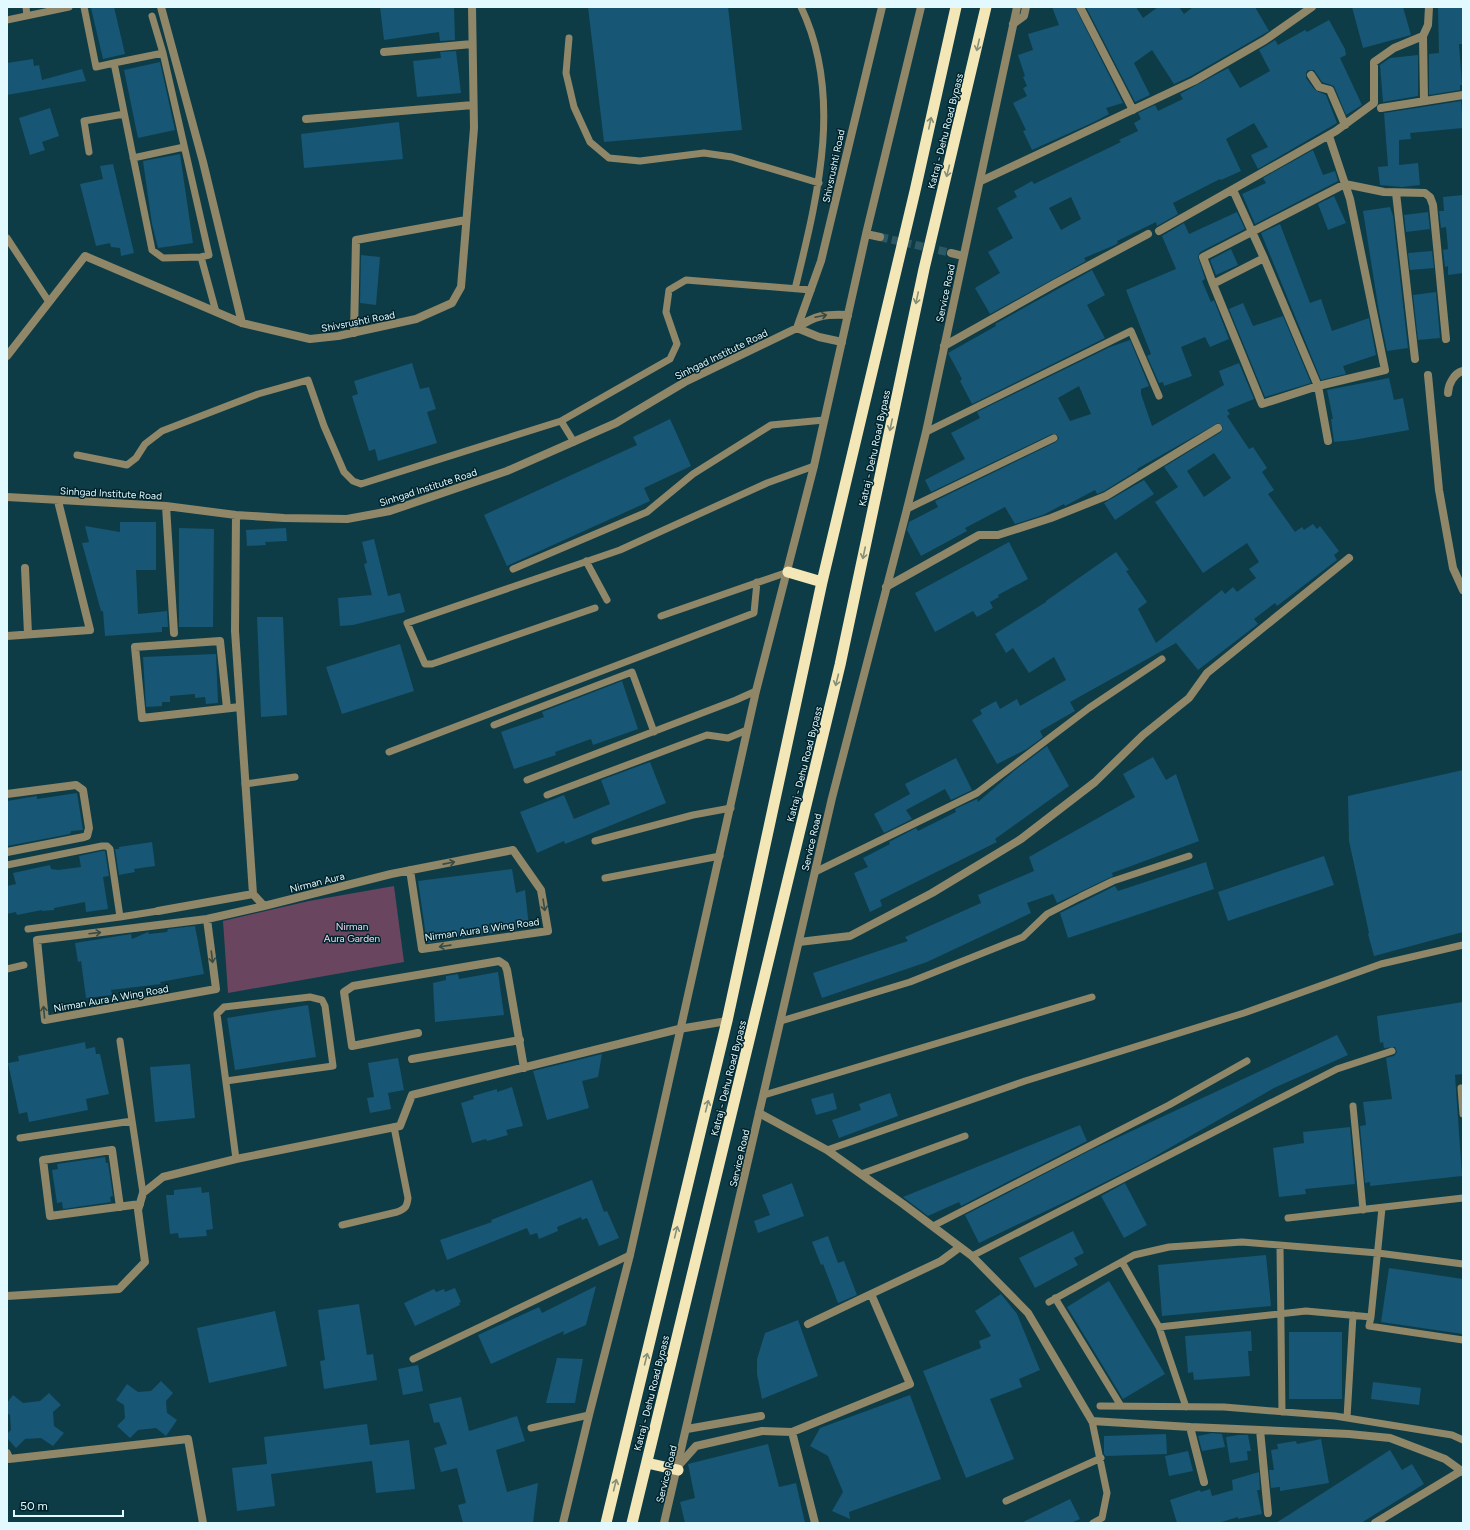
<svg xmlns="http://www.w3.org/2000/svg" width="1470" height="1530" font-family="Figtree,sans-serif">
<style>
.green{fill:#694560}
.building{fill:#175675;fill-rule:evenodd}
.lines{fill:none;stroke-linecap:round;stroke-linejoin:round}
.tertiary-tunnel{stroke:#2d5863;stroke-width:8;stroke-dasharray:8 4;stroke-linecap:butt}
.service{stroke:#8f8768;stroke-width:7}
.minor{stroke:#8f8768;stroke-width:8}
.tertiary{stroke:#8f8768;stroke-width:8}
.trunk{stroke:#f3e7b8;stroke-width:11}
.oneway{stroke:#868e78}
.oneway2{stroke:#394a43}
.labels{text-anchor:middle;stroke-width:3;stroke-linejoin:round;paint-order:stroke}
.street-label{font-size:10px;fill:#e1f9ff;stroke:#00222a}
.park-label{font-size:10px;fill:#fbd8f2;stroke:#00222a}
</style>
<rect width="100%" height="100%" fill="#0d3c47"/>
<path class="green" d="M394,886L404,962L228,993L223,921L309,901Z"/>
<path class="building" d="M98,7H114L125,54L103,59L91,8Z
M380,7H454L455,40L440,41L439,32L384,40Z
M588,7H728L742,130L604,142Z
M1052,7H1075L1123,103L1106,108L1109,114L1094,122L1032,150L1023,131L1026,130L1013,103L1027,96L1023,88L1027,86L1023,77L1025,76L1018,55L1033,50L1028,34L1059,25Z
M1086,7H1136L1143,18L1158,7H1179L1184,14L1193,7H1255L1269,31L1191,76L1174,84L1152,50L1134,63L1150,95L1135,102Z
M1352,7H1403L1411,35L1363,48Z
M1438,7H1463V44H1459L1462,85H1460V90L1429,95V54L1439,53Z
M1329,20L1345,49L1346,55L1340,58L1362,105L1346,115L1334,86L1322,82L1314,70H1308L1306,73V78L1315,90L1326,95L1337,123L1258,169L1251,155L1268,147L1254,123L1226,139L1241,171L1221,180L1220,179L1173,203L1178,214L1157,226L1156,222L1117,241L1118,243L1115,245L1084,258L1086,261L990,314L975,288L1000,273L988,252L1013,238L997,208L1017,197L1014,191L1032,181L1034,184L1121,142L1119,140L1138,131L1134,123L1141,119L1138,113L1155,105L1158,111L1183,99L1180,94L1228,68L1240,88L1270,71L1259,50L1275,40L1278,45L1305,30L1307,32ZM1071,197L1081,219L1061,230L1049,208Z
M456,51L461,93L417,97L413,61L441,58L440,52Z
M1418,55V96L1383,102L1380,65L1390,58Z
M33,59L34,66L39,65L42,80L82,69L86,81L7,95V63Z
M160,62L175,130L138,138L124,70Z
M1461,101L1463,128L1410,133L1411,139L1399,140V165L1418,163L1420,185L1402,187L1380,185L1378,167L1388,166L1384,113Z
M50,108L59,136L42,142L45,150L30,155L19,118Z
M399,122L403,159L304,168L301,134Z
M1313,150L1323,175L1335,171L1338,181L1255,224L1242,194L1266,183L1263,178Z
M180,154L193,243L158,248L152,224L143,161Z
M113,164L134,253L121,256L120,248L111,247L110,243L96,246L80,184L103,179L100,166Z
M1463,195V273L1448,275V266L1445,267L1443,250L1448,249L1446,227L1441,228L1439,211H1444L1443,197Z
M1334,196L1346,223L1328,230L1318,204Z
M1390,207L1393,216L1408,348L1387,351L1379,312L1363,211Z
M1237,212L1245,229L1200,252L1198,257L1205,279L1202,281L1211,302L1214,300L1229,339L1210,347L1205,337L1181,347L1192,376L1164,386L1163,382L1159,383L1147,356L1151,354L1126,290L1176,269L1162,236L1184,223L1189,234Z
M1428,212L1430,229L1406,232L1404,215Z
M1280,224L1310,303L1321,299L1332,331L1369,318L1376,355L1343,366L1346,374L1321,380L1261,233Z
M1231,249L1238,265L1216,275L1210,260Z
M1432,251L1434,268L1410,270L1408,253Z
M361,255L380,257L376,305L360,303Z
M1092,270L1105,295L1087,305L1105,338L972,404L960,381L962,379L948,353L996,326L995,324Z
M1436,292L1440,338L1418,340L1413,295Z
M1243,303L1253,326L1283,316L1311,383L1265,397L1229,309Z
M1130,340L1149,386L1141,389V394L1152,426L1224,385L1219,371L1239,363L1254,399L1227,410L1230,414L1227,416L1249,449L1253,447L1267,468L1262,472L1274,490L1268,494L1295,532L1302,527L1304,530L1313,524L1317,529L1320,526L1339,551L1334,555L1337,560L1277,606L1275,603L1254,619L1258,624L1198,670L1176,643L1070,702L1075,711L1040,731L1043,737L1027,749L997,764L972,720L982,714L980,710L996,701L1000,709L1017,699L1020,706L1066,680L1054,657L1029,673L1013,648L1006,653L995,634L1046,602V601L1116,552L1129,570L1126,571L1147,602L1138,609L1156,643L1222,590L1225,594L1233,587L1237,592L1256,578L1249,569L1259,562L1247,543L1203,573L1155,502L1178,487L1164,467L1221,432L1223,427L1218,423L1137,469L1138,470L1104,491L1097,494L1095,490L1065,506L1064,504L1043,515L1015,524L1005,507L965,528L967,531L921,556L907,530L909,522L938,507L935,501L1056,442L1059,438L1056,434H1052L931,492L925,480L965,459L951,433L980,418L977,412L1110,347ZM1079,386L1091,414L1070,421L1058,398ZM1214,453L1231,478L1204,497L1187,471Z
M412,363L420,389L429,387L436,409L427,412L437,443L378,461L375,449L369,451L352,396L358,394L354,381Z
M1389,378L1394,400L1403,398L1409,430L1353,440L1334,442L1331,419H1333L1327,390Z
M670,419L691,466L644,488L650,501L507,566L484,515L637,445L633,437Z
M1144,480L1154,494L1115,520L1104,503Z
M120,522H156V570H136L138,614L167,611L168,627H162V632L105,636L103,611H101L82,543L89,542L85,526L120,532Z
M179,528L214,529L213,627H179Z
M286,528L287,541L265,542L266,545L247,546L246,530Z
M374,539L388,596L400,593L405,612L353,625L340,626L338,598L372,595L364,564L367,563L362,542Z
M1009,542L1028,579L998,595L999,597L990,602L993,608L977,617L973,611L935,632L915,593Z
M257,617H283L287,715L261,717Z
M400,644L414,691L342,714L326,667Z
M216,654L218,703L206,704L205,697L195,698V694L170,696V702H162V706L146,707L143,657Z
M622,681L638,729L593,745L591,739L555,752L556,755L514,769L501,732L544,717L542,712Z
M1047,746L1069,786L995,839L997,842L880,900L882,906L870,912L854,873L868,867L863,858L890,844L889,842L916,828L918,831L956,812L955,809L977,799L978,802L1015,770Z
M1153,757L1166,780L1176,774L1199,841L1112,873L1113,876L1057,903L1053,894L1027,903L1031,913L927,962L822,998L813,973L908,941L905,937L981,903L978,895L1034,871L1029,857L1135,797L1123,774Z
M956,758L972,790L951,800L945,789L906,810L912,819L884,833L874,814L910,794L905,784Z
M650,762L666,803L565,844L564,841L537,853L520,812L564,795L574,819L610,804L601,780Z
M1463,770V932L1374,956L1368,934L1369,933L1349,841L1348,796Z
M77,793L83,830L71,831L70,834L7,846V801L37,796V799Z
M152,842L155,866L134,869L135,872L119,875L115,849H119V847Z
M102,851H105L109,876L103,877L108,909L86,912L85,902L54,908V910L42,911V910L17,915L16,912L7,914V886L16,884L13,873L50,865L51,869L58,870L81,867L79,856Z
M1324,856L1334,885L1228,921L1218,892Z
M1206,862L1214,889L1068,938L1060,913L1115,886L1118,891Z
M512,869L516,893L525,890L529,927L427,943L418,881Z
M195,926L204,974L160,982L161,984L111,990L112,995L86,998L81,961L78,962L75,943L131,934L132,939L148,932L149,934L167,932L168,929Z
M498,972L504,1015L435,1022L433,983L446,980V976L458,974L459,979Z
M1463,1002V1074L1455,1075L1462,1176L1370,1186V1182L1365,1183L1360,1126L1366,1125L1363,1102L1392,1099L1386,1058L1394,1056L1397,1052L1395,1047L1384,1048L1383,1042L1380,1043L1377,1016Z
M308,1005L316,1057L235,1070L227,1018Z
M1337,1035L1348,1055L1274,1088L1145,1162L1069,1200L979,1243L965,1215L1091,1150Z
M85,1042L86,1049L95,1047L96,1054H100L109,1094L86,1099L88,1110L29,1122L27,1112L19,1114L8,1063L19,1061L18,1056Z
M602,1054L598,1077L582,1081L589,1108L547,1120L533,1071Z
M398,1058L404,1090L388,1093L391,1109L370,1113L367,1098L374,1097L368,1063Z
M190,1064L195,1118L155,1122L150,1067Z
M512,1087L523,1126L506,1130L508,1135L487,1141L486,1139L472,1143L461,1103L474,1099L473,1096L497,1089V1092Z
M833,1093L837,1109L816,1115L811,1099Z
M890,1093L898,1116L839,1138L832,1120L861,1110L859,1104Z
M1080,1125L1087,1141L961,1206L959,1202L928,1216L903,1197Z
M1350,1127L1355,1184L1305,1189L1306,1194L1279,1197L1273,1148L1304,1143L1303,1132Z
M105,1157L106,1163H108L113,1196L110,1197L111,1202L63,1209L62,1202L57,1203L52,1170L58,1169L57,1164Z
M592,1180L604,1212L607,1211L619,1238L599,1246L587,1218L582,1220L581,1217L557,1227L558,1231L539,1239L537,1233L530,1235L527,1228L447,1260L440,1240L492,1222L491,1220Z
M792,1183L804,1216L758,1233L754,1221L770,1215L762,1195Z
M1125,1183L1147,1225L1124,1238L1101,1196Z
M201,1187L202,1193L209,1192L213,1229L206,1230L207,1236L179,1238L178,1233L170,1234L166,1195H174V1190Z
M1073,1231L1084,1253L1074,1258L1078,1265L1035,1288L1019,1258Z
M828,1236L838,1263L844,1261L857,1295L838,1303L823,1264L821,1265L812,1242Z
M1266,1255L1271,1306L1162,1316L1158,1265Z
M1389,1268L1463,1279V1334L1381,1322Z
M1109,1281L1165,1374L1123,1399L1067,1307Z
M596,1286L586,1325L563,1335L564,1331L491,1364L478,1335L539,1307L542,1313Z
M455,1288L461,1302L459,1303L460,1305L415,1326L404,1303L434,1289L436,1292L444,1289L445,1292Z
M1001,1294L1017,1314L1040,1370L1019,1379L1022,1387L990,1399L1014,1459L966,1478L923,1371L981,1348L979,1341L991,1336L975,1311Z
M359,1304L367,1355L373,1354L377,1380L324,1389L320,1361L325,1360L318,1310Z
M275,1311L287,1366L209,1383L197,1328Z
M798,1320L818,1376L762,1399L757,1374V1359L765,1333Z
M1251,1331L1252,1351H1248L1250,1376L1194,1380L1193,1372L1188,1373L1185,1336Z
M1289,1332H1342V1399H1289Z
M557,1358L583,1359L575,1403H546Z
M418,1365L423,1391L403,1395L398,1369Z
M161,1381L173,1393L166,1401L167,1413L177,1420L166,1436L156,1428L138,1430L130,1438L117,1426L125,1418L124,1405L116,1400L127,1384L138,1392L151,1391Z
M1373,1382L1421,1388L1419,1405L1371,1399Z
M49,1393L61,1405L53,1412L54,1426L64,1433L53,1446L41,1438L25,1439L16,1448L7,1438V1434L11,1430L10,1415L7,1413V1403L13,1395L23,1403L40,1401Z
M910,1395L941,1479L849,1512L850,1519L832,1511L843,1492L828,1456L810,1446L820,1428Z
M461,1397L469,1431L517,1416L525,1441L496,1450L507,1492L538,1483L533,1523H463L458,1505L466,1503L457,1468L441,1472L434,1448L447,1444L439,1422L434,1423L429,1404Z
M367,1424L370,1445L409,1440L415,1489L376,1493L372,1461L271,1474L275,1506L237,1511L232,1468L267,1464L264,1437Z
M1212,1433L1222,1434L1225,1447L1202,1451L1198,1436Z
M1166,1434L1167,1454L1106,1456L1104,1454V1436Z
M1238,1435H1248L1251,1451H1247L1248,1460L1230,1463L1226,1437Z
M1321,1439L1329,1483L1280,1491V1487L1271,1488L1269,1470H1274L1271,1450L1278,1449L1277,1444L1296,1441L1297,1444Z
M768,1444L779,1487L796,1483L805,1523H685L680,1502L695,1498L688,1464Z
M1390,1450L1402,1470L1412,1464L1424,1484L1361,1523H1276Z
M1188,1451L1193,1471L1169,1476L1165,1456Z
M1259,1472L1260,1490H1257L1262,1514L1238,1519V1517L1218,1523H1177L1170,1500L1200,1490L1201,1492L1210,1489L1212,1496L1233,1490L1232,1480Z
M1070,1499L1080,1519L1071,1523H1021Z"/>
<g class="lines">
<path class="tertiary-tunnel" d="M880,237L951,253"/>
<path class="service" d="M26,7L27,16
M84,7L96,67L114,63L152,250L163,258L201,257L216,312
M152,16L163,53L209,255L201,257
M7,20L69,7
M569,38L566,73L574,107L590,142L609,158L640,161L704,153L732,157L819,183
M114,63L163,53
M89,152L84,121L124,114
M133,158L184,147
M7,238L49,302
M795,289C817,198 844,97 801,7
M561,421L670,359L677,344L666,312L669,290L686,280L811,290
M926,432L1131,331L1159,396
M77,455L127,465L136,458L145,444L162,431L258,394L308,380L324,426L344,472L353,481L361,484L561,421L574,442
M907,509L1054,438
M586,561L607,600
M513,569L647,512L693,474L771,425L824,420
M595,608L432,664H425L407,623L620,550L767,483L814,466
M661,616L788,572
M494,725L632,672L654,732
M389,752L754,613L757,582
M527,780L736,700L756,691
M245,784L295,777
M547,795L707,735L728,738L747,730
M595,841L693,815L731,808
M7,865L102,846H107L110,849L120,917L28,929
M815,872L977,793L1089,708L1162,659
M605,878L720,856
M120,917L158,911
M7,969L24,965
M781,1021L910,982L1023,937L1047,914L1080,897L1113,881L1189,856
M120,1041L143,1193
M226,1081L333,1066L325,1006L322,1000L310,997L224,1007L217,1014L236,1159
M1461,1088L1463,1114
M764,1095L1092,997
M1353,1106L1363,1210
M20,1138L132,1121
M827,1150L1025,1081L1244,1013L1381,964L1463,945
M861,1174L965,1136
M1288,1218L1463,1198
M342,1225L397,1212C405,1209 407,1207 408,1198L394,1127
M933,1226L1169,1105L1247,1061
M1280,1246L1282,1412
M972,1256L1337,1069L1392,1051
M1122,1262L1159,1327L1186,1407
M1055,1298L1121,1406
M1049,1302L1134,1255L1169,1247L1242,1242L1378,1253L1463,1264
M1371,1317L1369,1326L1463,1340
M1159,1327L1306,1311L1371,1317L1382,1208
M413,1359L630,1255
M1100,1406L1224,1407L1335,1416L1452,1435L1463,1440
M1347,1418L1353,1315
M1092,1421L1107,1493L1102,1518L1093,1523
M531,1428L589,1415
M1006,1501L1101,1458"/>
<path class="minor" d="M161,7L203,162L242,323
M1080,7L1133,110
M1013,24L1024,16L1026,7
M1423,36L1424,101
M384,52L472,44
M1311,75L1319,87L1330,90L1345,125
M1381,108L1463,95
M306,119L473,105
M981,181L1194,81L1265,40L1312,7
M1233,190L1264,258L1213,284L1262,404L1318,386L1264,258
M1396,193L1415,359
M1159,231L1336,131L1374,103V62L1394,48L1423,36L1428,25L1429,7
M1213,284L1203,257L1345,184L1384,192L1425,193L1430,197L1433,205L1446,339
M797,328L821,261L882,7
M797,328L819,337L842,342
M354,333L356,240L466,220
M944,346L1056,283L1148,234
M7,356L85,256L242,323L310,339L338,336L416,319L452,303L461,287L474,128L472,7
M1428,375L1439,490L1453,568L1463,590
M1448,393C1448,385 1454,373 1463,371
M1328,441L1318,386L1385,370L1350,199L1329,136
M7,497L166,506L236,515L284,518L347,519L390,511L507,471L616,423L685,382L797,328C815,315 826,314 848,315
M166,506L174,633
M236,515L235,631L253,894
M25,568L28,634
M886,587L979,535H998L1051,518L1106,496L1218,428
M7,636L90,630L58,501
M227,708L220,641L135,647L142,718L240,707
M7,794L76,785L83,790L89,828L87,836L84,837L7,852
M253,894L264,906L391,874L513,850L541,890L548,931L422,949L410,870
M158,911L253,894
M207,919L216,989L45,1020L37,940L207,919L264,906
M799,942L850,936L932,893L1021,839L1095,782L1143,735L1189,698L1207,673L1349,558
M418,1033L352,1046L344,992L353,986L499,961L505,965L507,970L524,1068
M412,1059L520,1040
M759,1113L827,1150L903,1204L972,1256L1028,1313L1092,1421L1190,1427L1349,1434L1390,1438L1445,1459L1463,1472
M120,1207L112,1150L43,1160L50,1216L140,1204
M871,1294L941,1261L960,1247
M7,1296L119,1289L145,1262L138,1210L143,1193L163,1177L236,1159L400,1126L412,1095L679,1029L727,1021
M1190,1427L1204,1482
M687,1429L761,1416
M1260,1430L1268,1513
M792,1432L910,1384L871,1294L808,1324
M7,1453L9,1459L188,1439L203,1523
M679,1465L696,1446L762,1431L792,1432L815,1523
M1375,1523L1461,1471"/>
<path class="tertiary" d="M866,234L921,7
M951,253L963,256
M563,1523L589,1415L630,1255L756,691L814,466L866,234L880,237
M664,1523L832,798L907,509L926,432L1017,7"/>
<path class="trunk" d="M788,572L822,582
M647,1463L678,1470
M606,1523L727,1021L822,582L915,191L956,7
M632,1523L840,665L924,269L986,7"/>
</g>
<defs><path id="oneway-shaft" d="M-6 0H5M1.5-3L5.5 0L1.5 3" fill="none" stroke-width="1.6" stroke-linecap="round" stroke-linejoin="round"/></defs>
<g class="oneway">
<use href="#oneway-shaft" transform="translate(978 45) rotate(103)"/>
<use href="#oneway-shaft" transform="translate(930 123) rotate(-78)"/>
<use href="#oneway-shaft" transform="translate(948 171) rotate(104)"/>
<use href="#oneway-shaft" transform="translate(917 298) rotate(102)"/>
<use href="#oneway-shaft" transform="translate(891 425) rotate(102)"/>
<use href="#oneway-shaft" transform="translate(864 553) rotate(102)"/>
<use href="#oneway-shaft" transform="translate(837 680) rotate(104)"/>
<use href="#oneway-shaft" transform="translate(707 1106) rotate(-76)"/>
<use href="#oneway-shaft" transform="translate(676 1232) rotate(-76)"/>
<use href="#oneway-shaft" transform="translate(646 1359) rotate(-76)"/>
<use href="#oneway-shaft" transform="translate(615 1485) rotate(-76)"/>
</g>
<g class="oneway2">
<use href="#oneway-shaft" transform="translate(821 316) rotate(-12)"/>
<use href="#oneway-shaft" transform="translate(449 863) rotate(-11)"/>
<use href="#oneway-shaft" transform="translate(544 905) rotate(81)"/>
<use href="#oneway-shaft" transform="translate(95 933) rotate(-7)"/>
<use href="#oneway-shaft" transform="translate(445 946) rotate(172)"/>
<use href="#oneway-shaft" transform="translate(212 957) rotate(83)"/>
<use href="#oneway-shaft" transform="translate(44 1012) rotate(-95)"/>
</g>
<g class="labels">
<g class="street-label">
<text transform="translate(945 131) rotate(-76)" y="4">Katraj - Dehu Road Bypass</text>
<text transform="translate(833 166) rotate(-78)" y="4">Shivsrushti Road</text>
<text transform="translate(945 293) rotate(-78)" y="4">Service Road</text>
<text transform="translate(358 321) rotate(-11)" y="4">Shivsrushti Road</text>
<text transform="translate(721 354) rotate(-26)" y="4">Sinhgad Institute Road</text>
<text transform="translate(874 448) rotate(-78)" y="4">Katraj - Dehu Road Bypass</text>
<text transform="translate(428 487) rotate(-18)" y="4">Sinhgad Institute Road</text>
<text transform="translate(111 493) rotate(3)" y="4">Sinhgad Institute Road</text>
<text transform="translate(804 764) rotate(-76)" y="4">Katraj - Dehu Road Bypass</text>
<text transform="translate(811 842) rotate(-77)" y="4">Service Road</text>
<text transform="translate(317 882) rotate(-14)" y="4">Nirman Aura</text>
<text transform="translate(482 929) rotate(-8)" y="4">Nirman Aura B Wing Road</text>
<text transform="translate(111 998) rotate(-10)" y="4">Nirman Aura A Wing Road</text>
<text transform="translate(728 1078) rotate(-76)" y="4">Katraj - Dehu Road Bypass</text>
<text transform="translate(739 1158) rotate(-77)" y="4">Service Road</text>
<text transform="translate(651 1393) rotate(-76)" y="4">Katraj - Dehu Road Bypass</text>
<text transform="translate(666 1474) rotate(-76)" y="4">Service Road</text>
</g>
<g class="park-label">
<text x="352" y="930">Nirman<tspan x="352" dy="12">Aura Garden</tspan></text>
</g>
</g>
<rect width="1470" height="1530" fill="none" stroke="#e1f9ff" stroke-width="16"/>
<path d="M14 1510v6h109v-6" fill="none" stroke="#e1f9ff" stroke-width="2"/>
<text x="20" y="1510" font-size="12" fill="#e1f9ff" stroke="#00222a" stroke-width="3" paint-order="stroke">50 m</text>
</svg>
